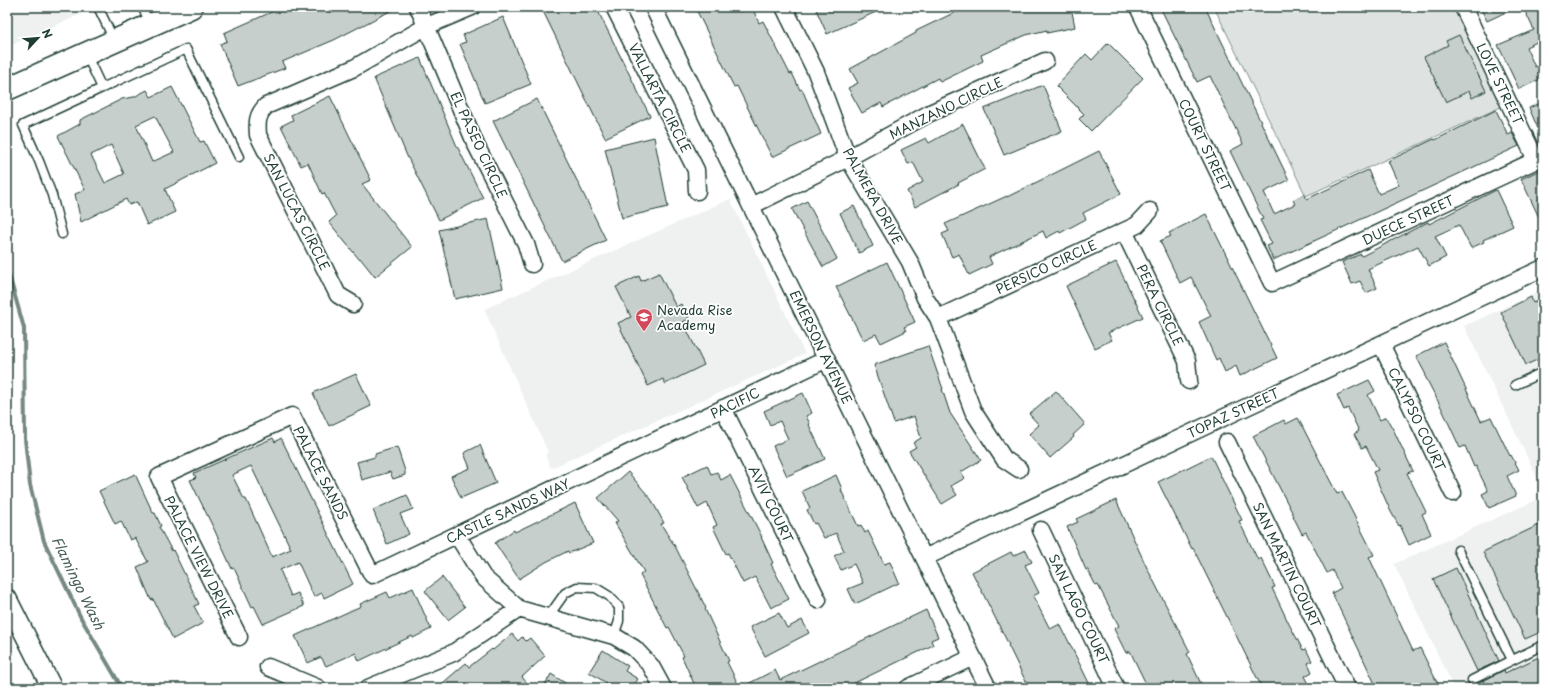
<svg xmlns="http://www.w3.org/2000/svg" width="1550" height="695" font-family="'Playpen Sans',sans-serif">
<style>
.built{fill:#eef1f0}
.green{fill:#dee3e2;stroke:#7e908b}
.lines{fill:none;stroke-linecap:round;stroke-linejoin:round}
.stream{stroke:#758883;stroke-width:4}
.building{fill:#c7cfcc;stroke:#1f3d34;fill-rule:evenodd}
.service-casing{stroke:#1f3d34;stroke-width:11}
.minor-casing{stroke:#1f3d34;stroke-width:19}
.tertiary-casing{stroke:#1f3d34;stroke-width:22}
.primary-casing{stroke:#1f3d34;stroke-width:25}
.service{stroke:#fff;stroke-width:8}
.minor{stroke:#fff;stroke-width:16}
.tertiary{stroke:#fff;stroke-width:19}
.primary{stroke:#fff;stroke-width:22}
.labels{text-anchor:middle;stroke-width:3.5;stroke-linejoin:round;paint-order:stroke}
.street-label{font-size:13px;fill:#1f3d34;stroke:#fff}
.poi-label{font-size:13px;fill:#1f3d34;stroke:#fff;text-anchor:start}
.water-label{font-size:14px;font-style:italic;fill:#4a625b;stroke:#fff}
</style>
<rect width="100%" height="100%" fill="#fff"/>
<filter id="ink" filterUnits="userSpaceOnUse"><feTurbulence type="fractalNoise" baseFrequency=".025" numOctaves="2"/><feDisplacementMap in="SourceGraphic" scale="8" xChannelSelector="R" yChannelSelector="G"/><feConvolveMatrix kernelMatrix="1 2 1 2 8 2 1 2 1" color-interpolation-filters="sRGB"/></filter>
<g filter="url(#ink)">
<path class="built" d="M7,7H97L7,47Z
M730,199L805,354L551,468L545,455L548,452L484,309Z
M1543,290V490L1464,326Z
M1543,497V688H1454L1394,564Z"/>
<path class="green" d="M1214,7H1455L1503,106L1306,196Z"/>
<g class="lines">
<path class="stream" d="M7,268L24,328L25,439L30,485L44,541L81,618L122,688"/>
</g>
<path class="building" d="M283,7H398L334,40L282,62L285,68L238,86L220,44L227,41L224,33Z
M541,7H596L650,116L605,138Z
M695,7H737L739,11L747,7H752L759,23L763,21L790,74L792,73L800,90L802,89L821,134L772,157L737,86L734,87Z
M815,7H887L827,34Z
M966,7H1071L1075,27L1047,33V30L1026,35L981,55L983,61L940,82L938,78L883,107L881,103L862,113L848,88L858,83L850,69L916,33V31Z
M1160,7H1205L1289,180L1264,192L1274,214L1295,204L1293,200L1304,194L1307,199L1368,170L1379,194L1399,185L1388,161L1434,139L1435,140L1496,110L1508,135L1512,133L1519,146L1273,260L1267,246L1272,244L1260,220L1263,219L1230,151L1243,144L1210,76L1197,82Z
M1480,7H1517L1487,21Z
M1523,7H1543V50L1539,41L1526,47L1535,67L1543,63V78L1519,89L1498,45L1534,30Z
M503,17L531,84L485,103L460,44L466,42L463,35Z
M1459,35L1486,91L1472,98L1469,91L1446,102L1424,57L1448,45L1446,41Z
M1108,43L1143,78L1091,131L1079,119L1084,114L1056,86L1086,54L1092,60Z
M420,58L456,144L483,198L439,220L407,156L374,78Z
M1043,85L1062,131L1004,155L984,109Z
M172,87L200,142L204,141L215,163L165,189L175,212L147,225L137,202L129,205L126,199L81,222L75,194L85,190L58,136L80,124V120L122,99L134,97L147,90L151,97ZM155,116L174,152L152,162L136,125ZM111,145L124,174L105,183L91,155Z
M330,96L371,180L362,184L412,247L375,277L360,258L359,259L345,242L329,222L336,216L324,193L322,194L308,163L301,166L281,126L293,120L291,115Z
M537,99L606,240L562,261L493,121Z
M1543,102V140L1529,108Z
M963,124L985,169L958,183L959,184L915,207L907,191L923,182L913,162L908,164L901,150L926,138L929,143Z
M654,137L668,207L622,218L605,149Z
M1099,151L1121,194L1083,213L1086,219L1060,233L1059,231L1046,238L1043,231L989,257L992,264L969,275L959,254L952,257L942,234L949,231L945,224L1007,196V197Z
M1540,170L1543,178V226L1521,179Z
M1496,190L1513,226L1483,240L1484,242L1471,248L1459,225L1435,236L1446,257L1429,266L1418,246L1368,269L1377,288L1366,293L1360,281L1352,284L1342,262L1361,254L1362,256L1428,222L1429,224Z
M807,201L837,259L823,267L792,209Z
M854,206L873,246L859,253L840,213Z
M1206,214L1277,358L1240,376L1236,366L1225,372L1219,358L1216,360L1199,322L1211,316L1191,277L1180,283L1160,241L1171,236L1169,233Z
M488,219L503,288L455,299L439,230Z
M887,262L915,322L904,327L906,331L881,343L876,334L863,340L836,287Z
M1116,262L1143,317L1108,333L1112,340L1095,348L1066,286Z
M659,273L676,307L681,304L689,319L683,322L704,365L665,384L663,379L648,386L618,323L631,317L616,287L639,276L641,281Z
M1531,297L1533,303L1543,298V357L1526,365L1501,312Z
M1444,342L1481,421L1491,417L1510,456L1511,455L1519,470L1507,476L1516,496L1489,508L1482,494L1488,491L1476,466L1474,467L1465,446L1460,448L1442,409L1425,376L1426,375L1416,356Z
M928,346L943,389H942L950,413L981,460L961,472L965,478L951,486L957,495L942,504L909,451L916,447L913,443L921,438L914,416L894,423L874,365Z
M356,374L371,406L329,426L313,393Z
M1369,380L1375,391L1368,395L1380,420L1386,417L1394,431L1413,471L1407,473L1426,512L1422,514L1431,534L1409,545L1400,525L1399,526L1391,512L1373,472L1378,470L1366,446L1362,448L1354,434L1359,431L1348,408L1344,410L1337,395Z
M1056,391L1085,424L1073,435L1074,437L1050,458L1029,434L1039,425L1029,414Z
M803,393L812,413L806,416L810,424L809,425L825,459L787,476L773,446L788,439L780,421L770,425L764,411Z
M1298,418L1337,494L1342,492L1374,555L1369,557L1413,651L1420,648L1440,688H1377L1332,593L1341,588L1332,570L1327,573L1306,532L1302,534L1293,516H1294L1253,436L1284,420L1286,424Z
M273,438L275,442L281,438L353,584L324,598L322,593L314,597L298,562L280,570L291,596L298,593L304,606L263,624L254,606L252,607L234,568L232,569L214,529L190,480L196,478L194,473ZM251,466L291,549L272,557L246,499H244L232,475Z
M480,445L496,483L461,498L451,476L470,468L464,453Z
M397,447L405,471V475L393,479L390,472L362,480L357,462L375,457V454Z
M1211,456L1242,520L1239,521L1258,560L1261,558L1275,587L1272,588L1289,624L1303,650L1306,649L1312,661L1308,663L1312,672L1305,676L1311,688H1262L1193,548L1192,549L1158,482Z
M707,465L711,474L717,472L721,480L730,475L762,537H761L773,563L771,564L789,599L771,608L755,577L743,583L728,553L726,554L713,527L717,525L707,503L698,508L682,477Z
M628,472L651,499L664,523L661,524L676,548L706,608L705,609L729,661L727,662L740,688H696L682,657L684,656L669,627L667,628L640,575L644,572L615,523L618,521L598,498Z
M135,474L153,513H155L161,526L159,527L172,551L173,550L199,604L194,606L203,623L173,639L153,599L151,600L137,567L148,562L135,538L130,540L121,521L115,524L99,491Z
M836,475L842,489L841,490L858,526L861,525L865,533L868,531L884,564L890,562L899,583L855,604L848,589L863,583L854,564L841,570L834,556L844,551L836,533L824,538L816,523L814,524L807,510L810,508L802,491Z
M407,495L413,509L400,514L409,534L387,544L373,510Z
M1116,500L1147,568L1190,652L1187,654L1203,688H1148L1130,651L1126,653L1114,629L1119,626L1098,585L1096,586L1088,570H1086L1067,527L1078,522L1076,519Z
M575,503L593,543L569,553L568,551L546,562L519,579L495,543L514,530L515,532Z
M1543,523V631L1525,639L1483,552Z
M1026,550L1032,562L1025,565L1039,593L1033,596L1050,629L1060,624L1090,685L1083,688H1029L1008,645H1009L972,572L1011,552L1013,556Z
M1456,568L1499,661L1477,671L1433,579Z
M442,577L465,607L448,620L425,591Z
M413,588L431,629L413,638L412,636L359,661L356,653L326,666L321,657L308,663L295,636L361,606L360,604L387,592L390,598Z
M926,610L938,637L931,640L933,645L844,688H740L775,670L780,680Z
M779,613L787,628L802,620L809,633L765,656L750,627Z
M512,634L518,641L522,637L526,641L530,638L545,656L522,677L527,683L521,688H437L466,663L469,667L492,649L493,650Z
M603,650L628,666L625,671L638,679L632,688H614L589,672Z
M1543,655V681L1528,688H1486L1483,681L1504,670L1505,673Z
M551,674L573,688H543Z"/>
<g class="lines">
<g class="service-casing">
<path id="service" d="M98,7L114,40
M142,7L151,24
M86,54L102,88L186,49L239,157
M62,234L52,195L39,161L23,125L102,88
M1515,385L1543,372
M1458,550L1512,660
M548,617L565,593L577,587L596,588L609,596L619,607V621L614,636
M1472,680L1543,645
M1541,688L1543,687"/>
</g>
<g class="minor-casing">
<path id="minor" d="M418,7L476,145L526,244L532,264
M614,7L696,170L697,191
M653,7L988,688
M784,7L816,72L848,158L910,262L925,298L938,318L973,411L1004,459L1019,469
M1138,7L1272,283L1543,157
M1463,7L1536,160
M751,206L848,158L930,113L1045,61
M1124,231L1187,361L1189,381
M353,304L338,295L258,135C257,122 257,115 266,106L354,68L427,26L472,7
M938,318L1137,225L1150,211
M1381,344L1453,493
M723,408L818,600
M1227,442L1347,688
M1041,530L1116,688
M457,535L483,577L519,609L614,636L634,648L651,666L663,688
M924,558L1543,268
M239,637L159,477L292,416L372,575L827,359
M268,667L318,688
M368,688L453,653L519,609
M908,688L973,657"/>
</g>
<g class="tertiary-casing">
<path id="tertiary" d="M7,599L52,688"/>
</g>
<g class="primary-casing">
<path id="primary" d="M7,89L191,7"/>
</g>
<use href="#service" class="service"/>
<use href="#minor" class="minor"/>
<use href="#tertiary" class="tertiary"/>
<use href="#primary" class="primary"/>
</g>
</g>
<defs>
<g id="school-pin" transform="scale(0.9)"><path d="M0 17L-7.5 6A9.5 9.5 0 1 1 7.5 6Z" fill="#d1495b" stroke="#fff"/><path d="M0-5L7-2L0 1L-7-2ZM-4 1L0 2.5L4 1V4Q0 6-4 4Z" fill="#fff"/></g>
</defs>
<g fill-rule="evenodd">
<use href="#school-pin" x="644" y="317"/>
</g>
<g class="labels">
<g class="street-label">
<text transform="translate(1500 84) rotate(64)" y="5">LOVE STREET</text>
<text transform="translate(660 98) rotate(63)" y="5">VALLARTA CIRCLE</text>
<text transform="translate(946 108) rotate(-26)" y="5">MANZANO CIRCLE</text>
<text transform="translate(479 145) rotate(65)" y="5">EL PASEO CIRCLE</text>
<text transform="translate(1205 145) rotate(64)" y="5">COURT STREET</text>
<text transform="translate(873 196) rotate(61)" y="5">PALMERA DRIVE</text>
<text transform="translate(297 212) rotate(63)" y="5">SAN LUCAS CIRCLE</text>
<text transform="translate(1408 220) rotate(-25)" y="5">DUECE STREET</text>
<text transform="translate(1046 267) rotate(-25)" y="5">PERSICO CIRCLE</text>
<text transform="translate(1160 305) rotate(64)" y="5">PERA CIRCLE</text>
<text transform="translate(821 347) rotate(64)" y="5">EMERSON AVENUE</text>
<text transform="translate(735 403) rotate(-26)" y="5">PACIFIC</text>
<text transform="translate(1233 413) rotate(-25)" y="5">TOPAZ STREET</text>
<text transform="translate(1417 419) rotate(64)" y="5">CALYPSO COURT</text>
<text transform="translate(321 473) rotate(63)" y="5">PALACE SANDS</text>
<text transform="translate(771 504) rotate(64)" y="5">AVIV COURT</text>
<text transform="translate(508 511) rotate(-25)" y="5">CASTLE SANDS WAY</text>
<text transform="translate(199 557) rotate(63)" y="5">PALACE VIEW DRIVE</text>
<text transform="translate(1287 565) rotate(64)" y="5">SAN MARTIN COURT</text>
<text transform="translate(1079 609) rotate(64)" y="5">SAN LAGO COURT</text>
</g>
<g class="poi-label">
<text x="657" y="315">Nevada Rise<tspan x="657" dy="15">Academy</tspan></text>
</g>
<g class="water-label">
<text transform="translate(78 583) rotate(64)" y="5">Flamingo Wash</text>
</g>
</g>
<rect width="1550" height="695" fill="none" stroke="#fff" stroke-width="24"/>
<rect x="12" y="12" width="1526" height="671" fill="none" stroke="#1f3d34" stroke-width="1.5" filter="url(#ink)"/>
<g transform="translate(38 38) rotate(64)" stroke="#ffffff" stroke-width="3" paint-order="stroke">
<path d="M0-3L7 15L0 10L-7 15Z" fill="#1f3d34"/>
<text y="-6" font-size="11" font-weight="bold" text-anchor="middle" fill="#1f3d34">N</text>
</g>
</svg>
